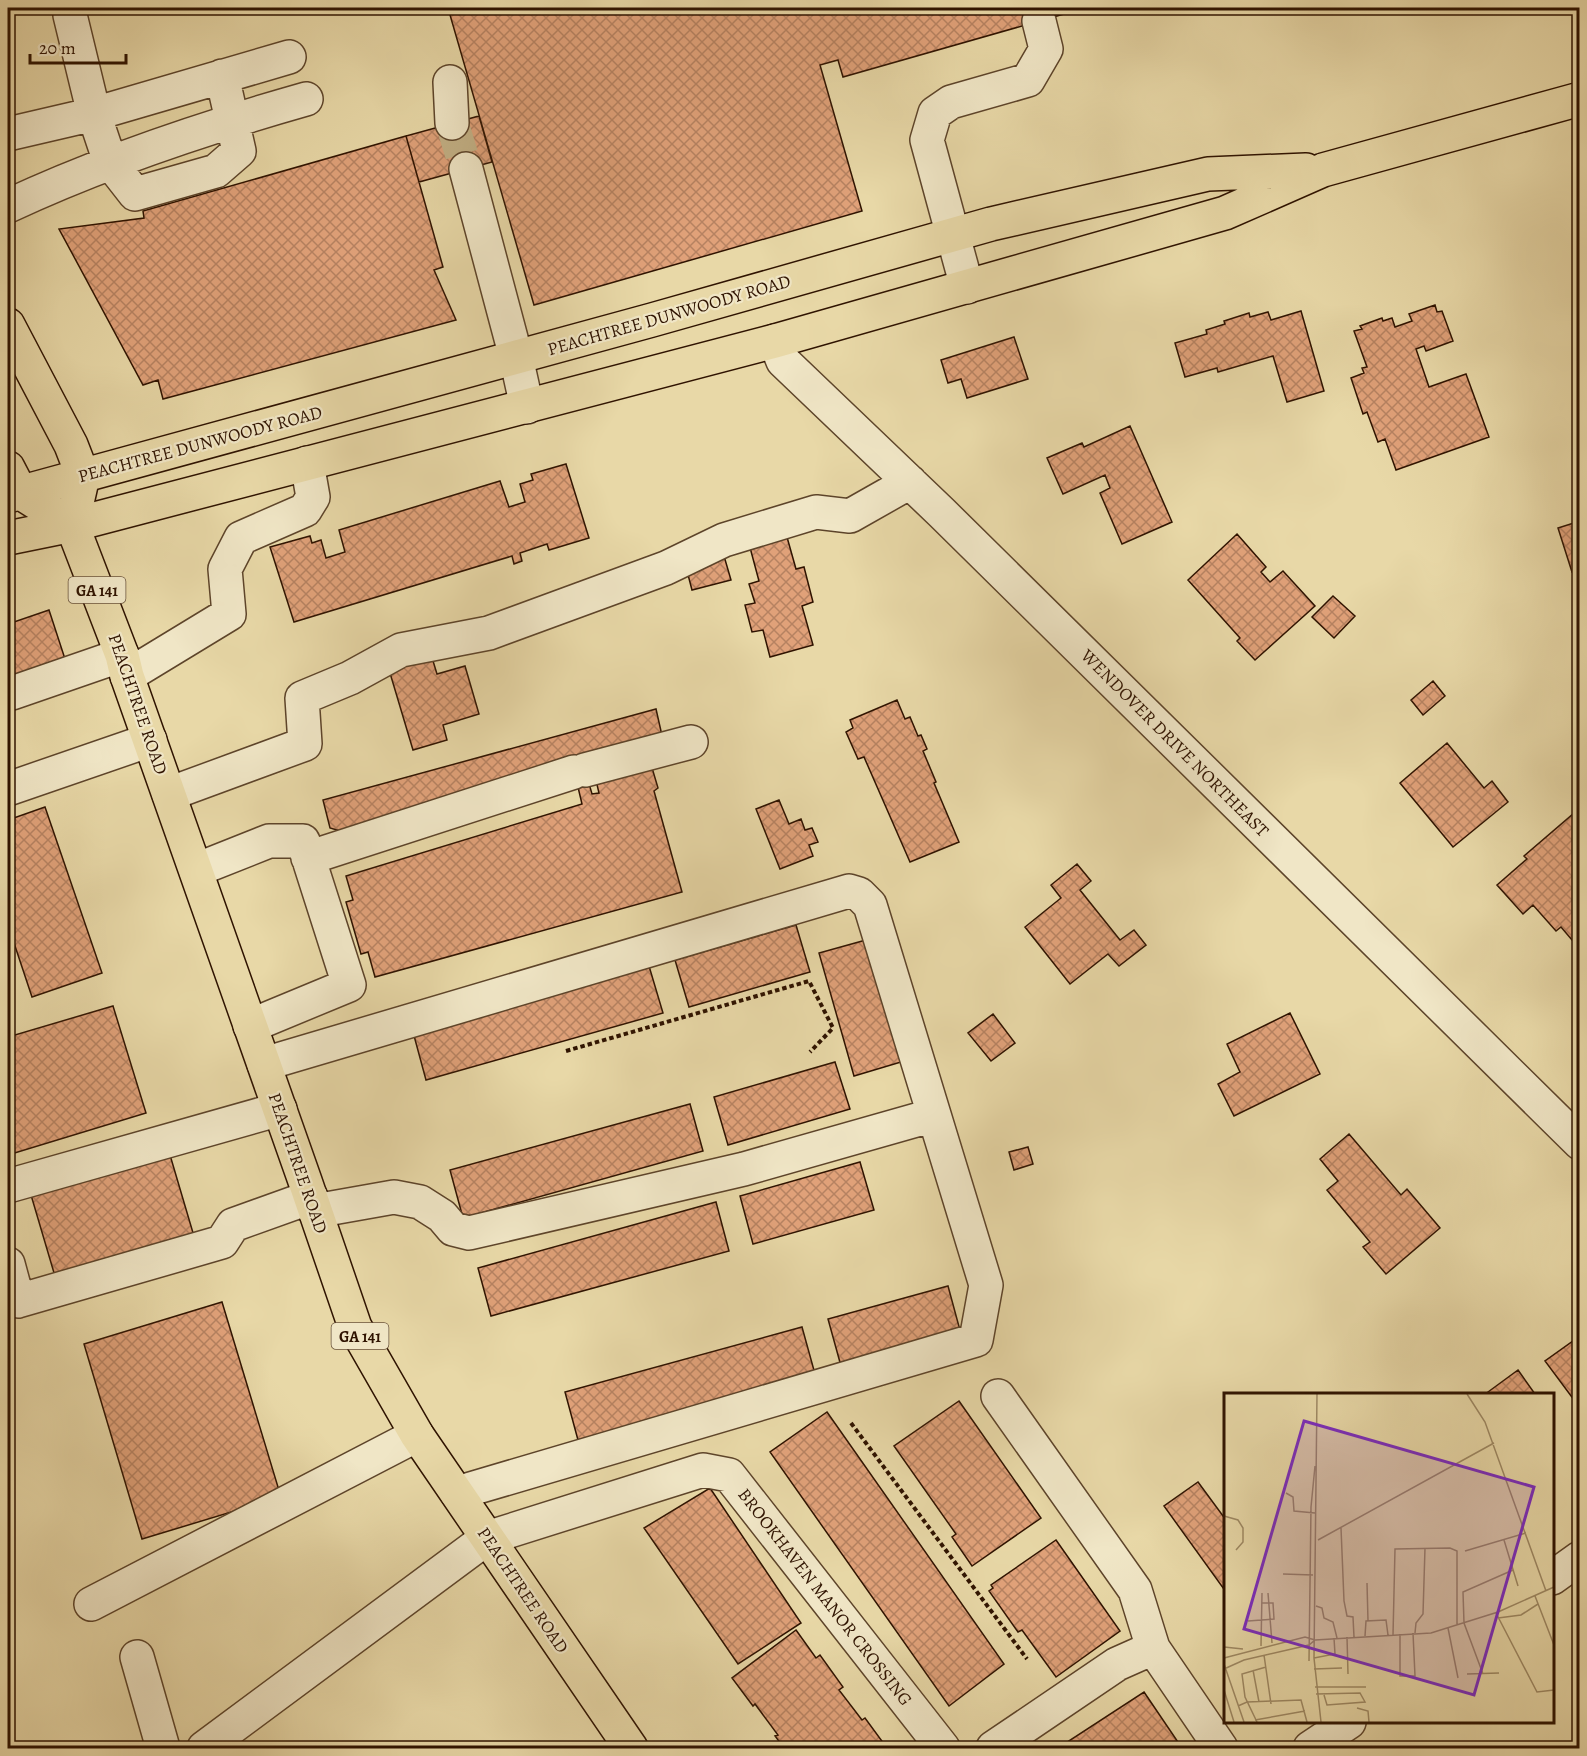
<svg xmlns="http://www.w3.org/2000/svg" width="1587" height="1756" font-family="Alegreya,serif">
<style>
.building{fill:url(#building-cross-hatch);stroke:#2f1300;stroke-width:1.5}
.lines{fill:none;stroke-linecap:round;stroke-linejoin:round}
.minor-tunnel{stroke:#c3b186;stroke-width:33;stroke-dasharray:33 16;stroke-linecap:butt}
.minor-casing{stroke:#5d442a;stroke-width:36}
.major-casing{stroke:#2f1300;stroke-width:36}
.highway-casing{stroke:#2f1300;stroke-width:36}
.path{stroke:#2f1300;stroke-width:4;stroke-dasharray:4.5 3;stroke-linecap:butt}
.minor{stroke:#f0e6c6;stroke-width:33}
.major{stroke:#e8d8a7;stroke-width:33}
.highway{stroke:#e8d8a7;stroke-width:33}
.labels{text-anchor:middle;stroke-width:4.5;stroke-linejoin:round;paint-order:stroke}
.shield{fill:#f0e6c6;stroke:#69523b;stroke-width:1.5}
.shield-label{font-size:16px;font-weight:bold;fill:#2f1300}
.street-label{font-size:18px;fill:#2f1300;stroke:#f0e6c6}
.inset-road{fill:none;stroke:#9e8964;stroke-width:1.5}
.view{fill:#7b2cbf;fill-opacity:0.15;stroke:#7b2cbf;stroke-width:3}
.inset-edge{fill:none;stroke:#2f1300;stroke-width:3}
</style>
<defs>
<pattern id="building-cross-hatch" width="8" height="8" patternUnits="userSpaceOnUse" patternTransform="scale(1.5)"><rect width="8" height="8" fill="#e0a179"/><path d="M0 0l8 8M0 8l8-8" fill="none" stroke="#b68261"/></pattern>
</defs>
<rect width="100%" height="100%" fill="#e8d8a7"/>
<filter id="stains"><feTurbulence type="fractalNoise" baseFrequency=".00333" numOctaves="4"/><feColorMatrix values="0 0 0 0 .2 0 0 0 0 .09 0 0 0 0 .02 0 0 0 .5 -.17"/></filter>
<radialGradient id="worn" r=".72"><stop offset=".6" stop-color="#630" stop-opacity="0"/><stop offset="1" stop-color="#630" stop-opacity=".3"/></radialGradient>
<path class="building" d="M448,8H1085L843,77L838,60L820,65L862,211L534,305Z
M479,116L492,162L419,182L406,136Z
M406,136L443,267L434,270L456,320L163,399L158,380L143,385L59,229L144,218L143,211Z
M1435,305L1437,312L1442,311L1453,341L1426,351L1424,346L1416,349L1429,387L1466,374L1489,437L1396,470L1385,439L1378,442L1367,412L1363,414L1351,378L1364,373L1362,368L1367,367L1354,331L1362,329L1360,326L1382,318L1383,321L1392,318L1395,327L1412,321L1409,314Z
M1301,311L1324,391L1287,402L1273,356L1218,372L1217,368L1185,377L1175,343L1207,334L1206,330L1225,324L1224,321L1249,313L1250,317L1268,312L1271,320Z
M1014,337L1028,379L967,398L961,379L948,383L941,360Z
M1130,426L1172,522L1122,544L1100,493L1110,488L1105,475L1063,494L1047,458L1082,443L1084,447Z
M566,464L589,538L549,550L547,544L520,553L522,561L514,564L512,556L294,622L270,547L310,536L312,543L321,540L326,558L345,552L339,530L500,481L509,507L525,502L520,484L533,480L531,474Z
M1580,521V570L1572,572L1558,528Z
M785,530L796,569L804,567L813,602L802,606L813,645L770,657L763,630L752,632L745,605L755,603L749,584L759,581L748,540Z
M1237,534L1266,567L1261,572L1270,582L1283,571L1315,606L1255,660L1237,641L1240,638L1188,580Z
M724,556L731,580L692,590L686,567Z
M1333,596L1355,616L1334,638L1312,617Z
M49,610L66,662L8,683V624Z
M430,651L437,674L465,666L479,714L443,725L447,740L413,750L387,663Z
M1433,681L1445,696L1423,715L1411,700Z
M897,700L905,719L910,717L918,736L921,735L927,749L923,751L936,782L934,783L959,842L910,862L864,757L858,759L846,732L853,728L850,720Z
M656,709L663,740L583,763L592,794L599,793L595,776L650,761L658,788L654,791L682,892L375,977L368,952L361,954L346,902L353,900L346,876L582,804L573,766L340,831L330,828L323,800Z
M1447,743L1484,788L1492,781L1508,802L1453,847L1400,783Z
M779,800L789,824L801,819L805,830L812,828L818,842L809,845L813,856L780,869L756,809Z
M45,807L102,973L32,997L14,943L8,945V820Z
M1580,808V934L1572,940L1561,927L1556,931L1533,905L1523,914L1497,885L1527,859L1524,856Z
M1077,864L1091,881L1080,890L1120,940L1134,930L1146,945L1119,966L1108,954L1070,984L1025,927L1061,898L1051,885Z
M796,925L810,972L689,1007L675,960Z
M866,940L901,1062L854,1076L819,953Z
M649,966L663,1013L426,1080L413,1032Z
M113,1006L146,1113L8,1155V1037Z
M1290,1013L1320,1074L1234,1116L1218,1084L1240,1072L1227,1044Z
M993,1014L1015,1043L991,1061L968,1033Z
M835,1062L850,1109L728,1145L714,1097Z
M690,1104L703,1151L463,1218L450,1170Z
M1349,1134L1401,1195L1407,1189L1440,1228L1386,1274L1363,1247L1370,1242L1327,1190L1338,1181L1320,1159Z
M1028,1147L1033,1164L1014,1170L1009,1152Z
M170,1155L196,1243L57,1283L31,1195Z
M860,1162L874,1210L753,1244L740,1196Z
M716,1202L729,1251L491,1316L478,1268Z
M948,1286L961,1334L841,1366L828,1319Z
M222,1302L281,1497L142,1539L84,1344Z
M802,1327L815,1374L578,1440L565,1392Z
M1580,1336V1408L1545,1361Z
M1518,1370L1535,1394H1490L1488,1392Z
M959,1401L1041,1518L972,1566L952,1537L956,1534L894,1446Z
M827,1412L1004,1664L949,1706L770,1452Z
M1198,1482L1226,1520V1592L1164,1506Z
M710,1488L801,1623L738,1664L644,1528Z
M1056,1540L1120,1631L1056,1677L1022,1630L1018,1632L989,1591L993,1588L991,1585Z
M796,1630L816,1658L820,1655L843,1687L839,1690L862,1720L865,1718L887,1748H784L775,1736L778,1735L755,1704L753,1706L732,1678Z
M1144,1692L1182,1748H1058Z"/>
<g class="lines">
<path class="minor-tunnel" d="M452,123L466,169"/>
<g class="minor-casing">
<path id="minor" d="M70,15L94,114L110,162L135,194L216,171L239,151L222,76
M450,82L452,123
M8,134L94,114L289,57
M466,169L516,357L527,407
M8,206C104,161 204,128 306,99
M967,287L927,140L935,113L951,102L1028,80L1046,49L1039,21
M775,341L783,361L942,513L1580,1143
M127,676L229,614L225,569L241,538L305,510L313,497L307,463
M8,690L12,693L122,655
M585,770L691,742
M8,789L150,740
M169,794L305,744L302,698L350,678L401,650L489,633L666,568L724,540L816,512L850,516L910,482
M308,858L574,772
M196,870L269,841H303L349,985L250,1026
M264,1064L849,891L859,894L870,905L986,1285L976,1340L457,1493
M8,1186L280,1109
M315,1211L394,1197L420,1202L442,1216L453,1229L469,1233L744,1169L934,1115
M8,1264L18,1301L222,1242L233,1225L311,1197
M998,1396L1135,1590L1153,1648L1221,1748
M1552,1578L1580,1558
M91,1604L417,1435
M137,1657L163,1748
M204,1748L487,1538L703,1470L729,1475L943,1748
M993,1748L1117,1664L1153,1648
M1310,1748L1349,1722"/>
</g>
<g class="major-casing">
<path id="major" d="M8,496L652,320L991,224L1208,174L1306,170
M8,538L72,525L775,341L1225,213L1323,170L1580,99"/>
</g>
<g class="highway-casing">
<path id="highway" d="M8,325L71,445L83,476L72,525
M8,468L21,493L72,525
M72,525L122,655L127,676L305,1181L355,1327L417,1435L631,1748"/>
</g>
<path class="path" d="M566,1051L809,981L833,1028L810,1052
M851,1423L1027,1659"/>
<use href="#minor" class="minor"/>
<use href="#major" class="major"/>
<use href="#highway" class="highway"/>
</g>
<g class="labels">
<g class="shield">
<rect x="68.5" y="577" width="57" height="26" rx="4.5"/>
<rect x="331.5" y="1323" width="57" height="26" rx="4.5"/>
</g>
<g class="shield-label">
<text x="97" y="596">GA 141</text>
<text x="360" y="1342">GA 141</text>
</g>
<g class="street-label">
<text transform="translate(669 315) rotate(-16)" y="6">PEACHTREE DUNWOODY ROAD</text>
<text transform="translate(200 444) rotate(-15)" y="6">PEACHTREE DUNWOODY ROAD</text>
<text transform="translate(138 704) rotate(71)" y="6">PEACHTREE ROAD</text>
<text transform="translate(1175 743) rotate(45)" y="6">WENDOVER DRIVE NORTHEAST</text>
<text transform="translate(298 1163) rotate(71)" y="6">PEACHTREE ROAD</text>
<text transform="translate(523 1590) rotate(56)" y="6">PEACHTREE ROAD</text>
<text transform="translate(825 1597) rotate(52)" y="6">BROOKHAVEN MANOR CROSSING</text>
</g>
</g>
<g transform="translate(1224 1393)">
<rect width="330" height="330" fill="#e8d8a7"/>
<path class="inset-road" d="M93,1L90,265L97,329M243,1L261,29L322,198M62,100L69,104L70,118L91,120M0,123L14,127L19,135V149L12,157M117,135L120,208L123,223L129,224L130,244M94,147L270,50M280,147L294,193M241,158L302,140M59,181L89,182M143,190L144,228M44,200L48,250M311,203L330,252M92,213L98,215L100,225L109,229L113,245M272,220L313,299L330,297M274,225L297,222L314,211M24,228L50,226L49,210H38M224,235L234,285M191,240L192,230L199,221L201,155M176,241V283H191L189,240M169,242L171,156L226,155L233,158V232M141,243L142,228L162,227L164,242M123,244L124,281M91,247L207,240L274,219L330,194M37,253L38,200M0,254L19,256M40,262L47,311M0,265L81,244L91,247M90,265L111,261L110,245M85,268L87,114L91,73M0,271L20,329M0,276L20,267L85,252L91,247M90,276L118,275M29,277L35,309M243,281L275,280M259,281L240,230L239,199L289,177M91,294H142M0,297L10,329M92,301L136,300L141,309L103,312L100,302M14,313L23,309L77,307L83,329M133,315L144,318L145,329M31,327L81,318M33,329L21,304L18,281L42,274"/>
<path class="view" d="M80,28L310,94L250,302L20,236Z"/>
<rect width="330" height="330" class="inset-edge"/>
</g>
<rect width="1587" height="1756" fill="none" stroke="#e8d8a7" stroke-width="30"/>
<rect x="9" y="9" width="1569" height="1738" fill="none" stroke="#2f1300" stroke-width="3"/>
<rect x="15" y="15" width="1557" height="1726" fill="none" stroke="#2f1300" stroke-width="1.5"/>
<path d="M30 54v9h96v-9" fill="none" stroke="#2f1300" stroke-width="3"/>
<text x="39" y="54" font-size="18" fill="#2f1300" stroke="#f0e6c6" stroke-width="4.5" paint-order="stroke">20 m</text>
<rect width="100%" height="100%" filter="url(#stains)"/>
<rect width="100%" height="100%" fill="url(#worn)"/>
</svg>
